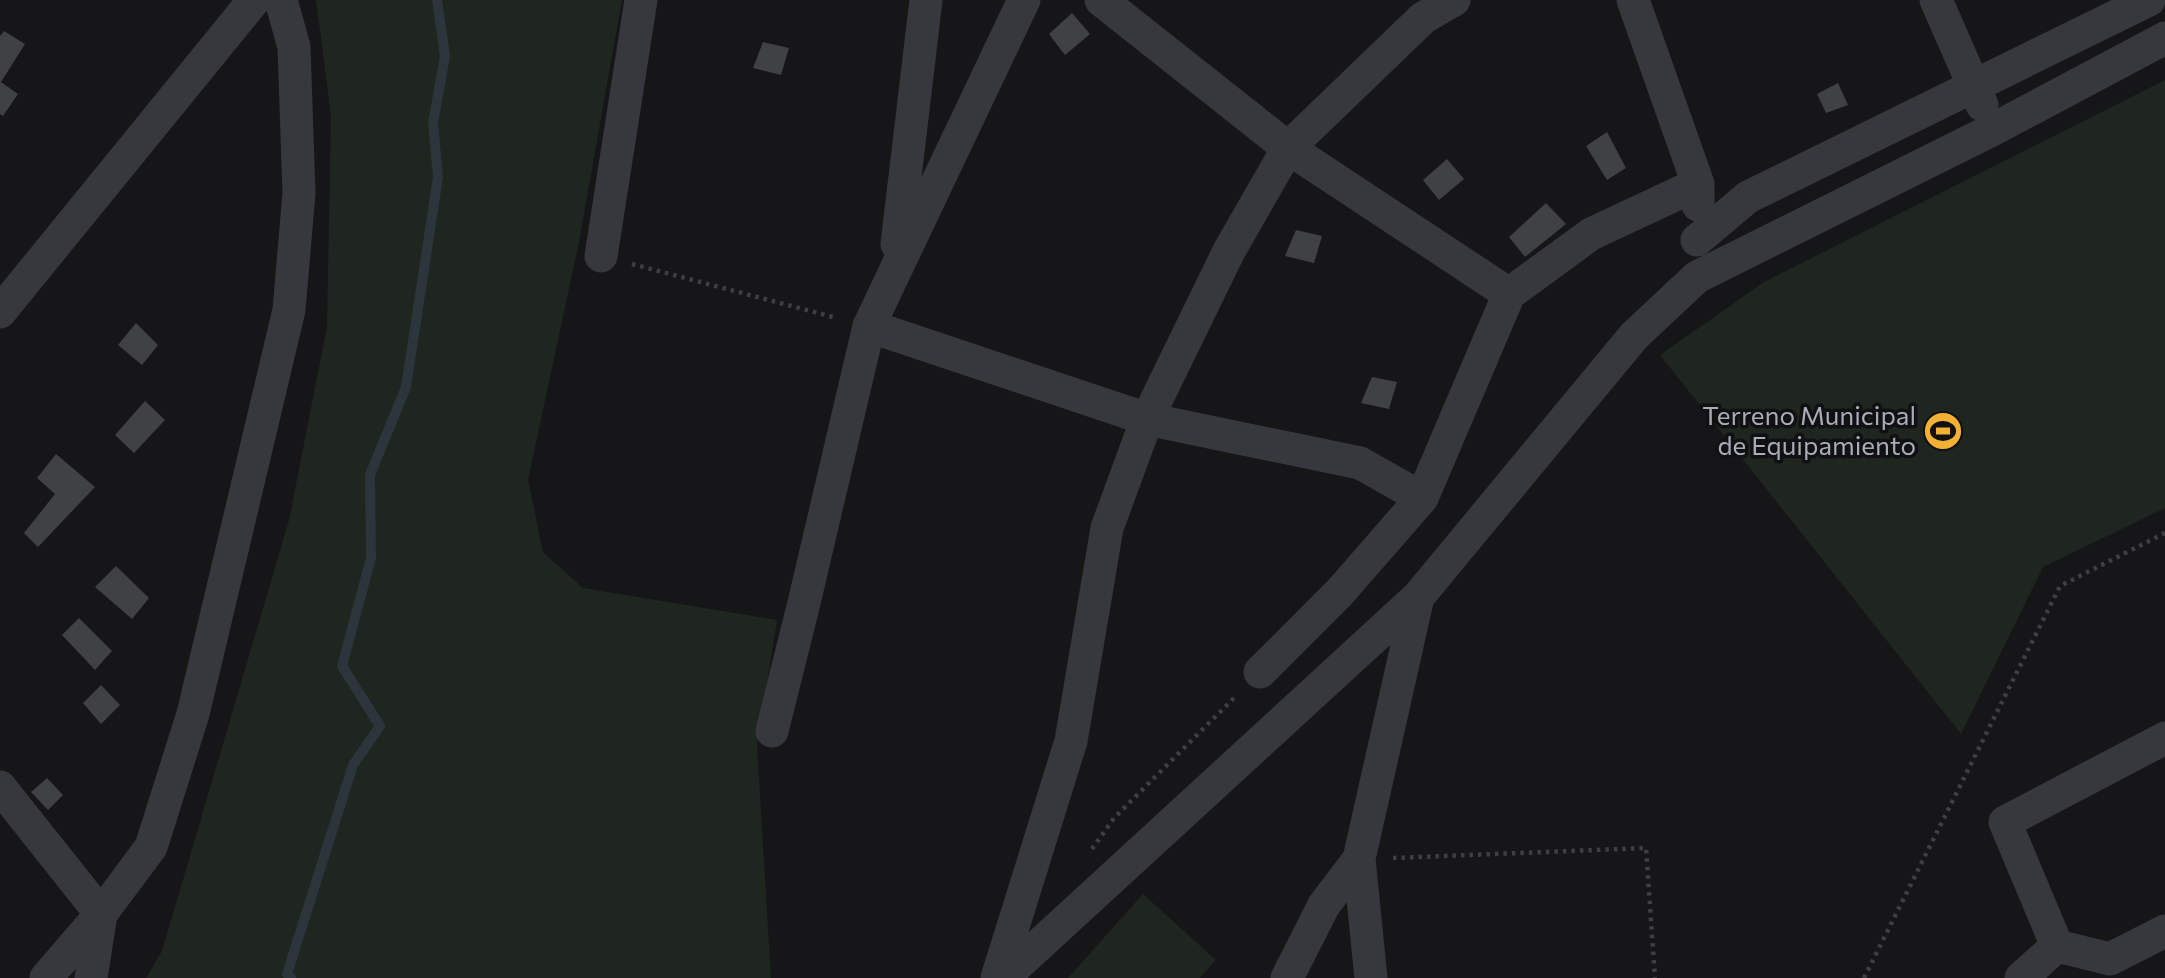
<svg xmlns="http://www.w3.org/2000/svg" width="2165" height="978" font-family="Commissioner,sans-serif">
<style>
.green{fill:#1e261f}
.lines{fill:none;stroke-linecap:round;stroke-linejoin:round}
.stream{stroke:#2c353c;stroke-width:10}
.building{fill:#404145}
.path{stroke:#3d3f44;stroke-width:4.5;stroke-dasharray:3.5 5;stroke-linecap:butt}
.minor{stroke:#37383d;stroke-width:33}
.labels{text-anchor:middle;stroke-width:7;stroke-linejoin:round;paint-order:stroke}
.poi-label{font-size:26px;fill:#a8adb8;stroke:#111113;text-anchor:end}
</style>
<rect width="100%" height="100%" fill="#161618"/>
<path class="green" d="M316,0H622L579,242L528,480L543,552L583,588L777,620L757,745L771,978H146L162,951L289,520L327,327L331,115Z
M2165,80V508L2043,567L1961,734L1660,355L1764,282Z
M1143,894L1216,960L1200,978H1068Z"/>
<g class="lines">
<path class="stream" d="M291,978L287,974L353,765L380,726L342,666L371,558L370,475L406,387L438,177L433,123L445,56L437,0"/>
</g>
<path class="building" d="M1072,13L1090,34L1065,55L1049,34Z
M4,31L25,44L1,82L18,94L3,116L0,114V36Z
M763,42L789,48L781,75L753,68Z
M1838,83L1848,105L1826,113L1817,94Z
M1607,132L1626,168L1607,180L1586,146Z
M1447,159L1464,179L1439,200L1423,180Z
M1546,203L1566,224L1525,257L1509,237Z
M1296,230L1322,236L1314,263L1285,256Z
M136,323L158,345L142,365L118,345Z
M1372,377L1397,382L1389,409L1361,403Z
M145,401L165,420L134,453L115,435Z
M56,454L95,487L38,547L24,533L55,494L37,478Z
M116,566L149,598L132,619L95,587Z
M79,618L112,651L95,670L62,635Z
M101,685L120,705L101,724L83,703Z
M47,778L63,795L48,810L31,792Z"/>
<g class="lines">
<path class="path" d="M632,264L837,318
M1092,849L1114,818L1237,695
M1393,858L1646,848L1655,978
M1864,978L2060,586L2165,533"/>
<path class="minor" d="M1101,0L1288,148L1509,294
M1633,0L1698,184V205
M1936,0L1982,105
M1697,240L1748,197L2149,0
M897,244L926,0
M601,256L641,0
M0,312L254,0
M869,326L1147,419L1360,463L1422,498
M1260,672L1340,592L1422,498L1509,294L1591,234L1698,184
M772,731L803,607L869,326L1024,0
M0,787L101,914L91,978
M2057,946L2005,822L2165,738
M46,978L101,914L151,847L193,714L289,310L299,193L294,47L281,0
M997,978L1071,741L1107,528L1147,419L1229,251L1288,148L1423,18L1454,0
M1003,978L1418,597L1634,336L1697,277L1992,130L2165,38
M1287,978L1324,905L1359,859
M1371,978L1359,859L1418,597
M2021,978L2057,946L2110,959L2165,931"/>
</g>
<defs>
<g id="stadium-disc" transform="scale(2.0125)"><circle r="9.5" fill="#f2b134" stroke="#111113"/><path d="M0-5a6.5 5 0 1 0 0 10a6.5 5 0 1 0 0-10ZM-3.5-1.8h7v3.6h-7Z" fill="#111"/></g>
</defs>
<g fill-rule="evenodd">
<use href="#stadium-disc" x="1943" y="431"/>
</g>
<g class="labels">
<g class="poi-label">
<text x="1916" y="425">Terreno Municipal<tspan x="1916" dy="30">de Equipamiento</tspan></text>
</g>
</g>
</svg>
